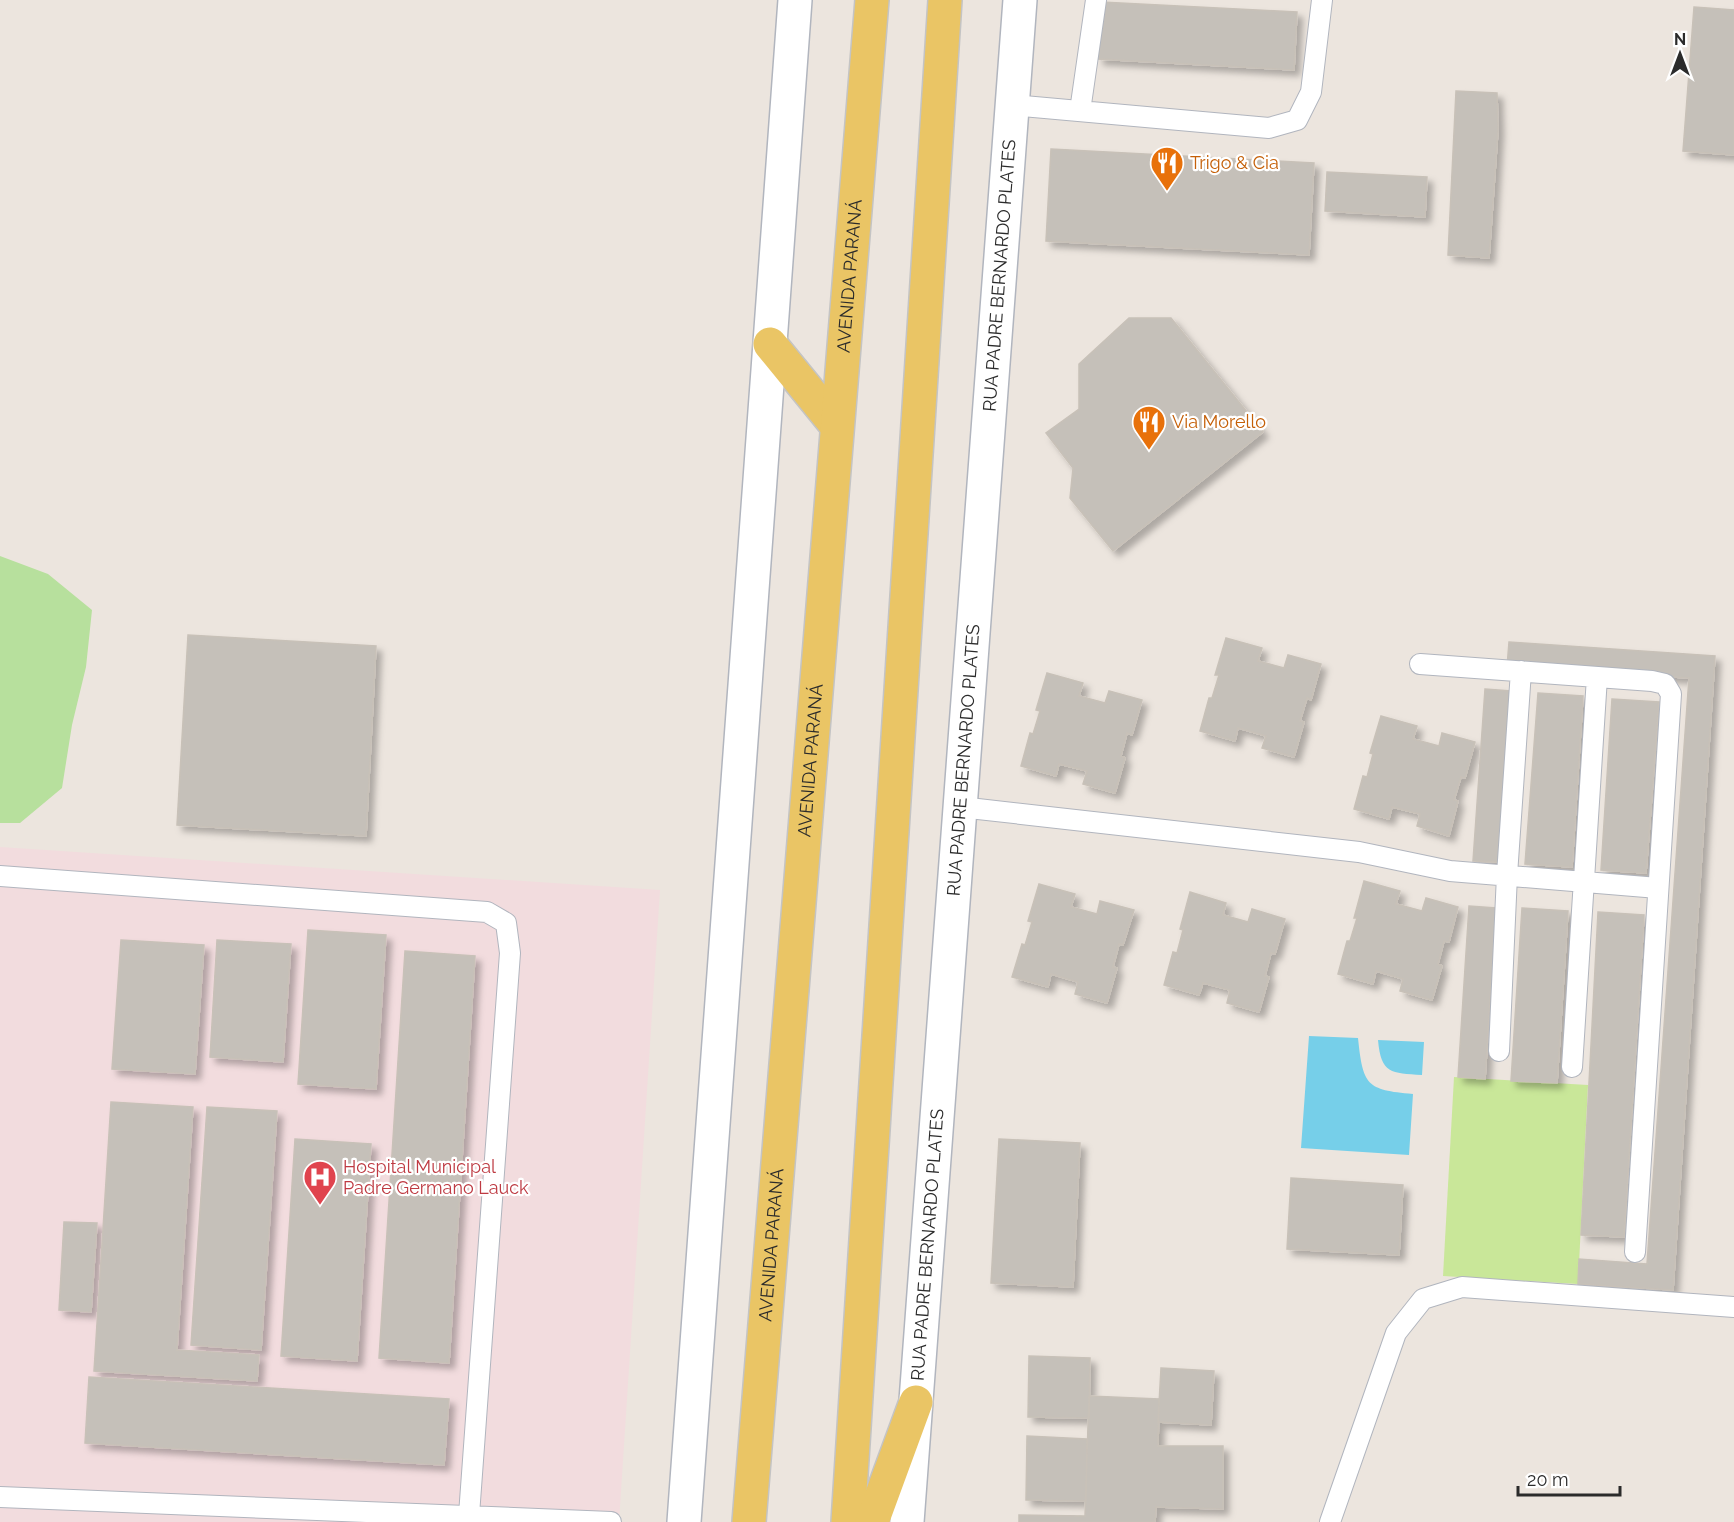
<svg xmlns="http://www.w3.org/2000/svg" width="1734" height="1522" font-family="Raleway,sans-serif">
<style>
.medical{fill:#f2dcde}
.green{fill:#b7e09d}
.pitch{fill:#c9e799}
.water{fill:#76cfe9}
.building{fill:#c5c0b9;stroke:#c8c1b8;stroke-width:1.5;filter:url(#shadow)}
.lines{fill:none;stroke-linecap:round;stroke-linejoin:round}
.service-casing{stroke:#b1b5be;stroke-width:22}
.minor-casing{stroke:#b1b5be;stroke-width:36}
.primary-casing{stroke:#c4c4c4;stroke-width:36}
.service{stroke:#fff;stroke-width:20}
.minor{stroke:#fff;stroke-width:33}
.primary{stroke:#eac565;stroke-width:33}
.labels{text-anchor:middle;stroke-width:4.5;stroke-linejoin:round;paint-order:stroke}
.food-label{font-size:18px;fill:#c56008;stroke:#fff;text-anchor:start}
.street-label{font-size:18px;fill:#2b2b2b;stroke:#fff}
.health-label{font-size:18px;fill:#be3a42;stroke:#fff;text-anchor:start}
</style>
<defs>
<filter id="shadow"><feDropShadow dx="5.5" dy="5.5" stdDeviation="3" flood-color="#0004"/></filter>
</defs>
<rect width="100%" height="100%" fill="#ece5de"/>
<path class="medical" d="M0,847L660,890L619,1522H0Z"/>
<path class="green" d="M0,556L48,574L92,610L86,667L72,725L62,788L20,823H0Z"/>
<path class="pitch" d="M1454,1077L1588,1085L1578,1284L1443,1276Z"/>
<path class="water" d="M1309,1036L1358,1038C1363,1085 1366,1090 1413,1094L1409,1155L1301,1148Z
M1378,1040L1424,1042L1422,1075C1391,1073 1381,1074 1378,1040Z"/>
<path class="building" d="M1101,2L1297,12L1294,70L1098,59Z
M1694,7L1734,10V155L1683,151Z
M1456,91L1497,93L1498,130L1489,258L1448,255Z
M1051,149L1314,163L1309,255L1046,241Z
M1327,172L1427,177L1425,217L1325,211Z
M1129,318H1171L1263,432L1113,551L1070,498L1073,468L1046,433L1079,409V364Z
M188,635L376,646L366,836L177,825Z
M1226,638L1262,648L1258,661L1284,668L1288,655L1321,664L1311,700L1307,698L1300,721L1304,722L1294,757L1262,748L1266,736L1238,728L1235,741L1200,731L1209,698H1212L1219,675H1215Z
M1509,642L1715,656L1673,1290L1578,1284L1579,1259L1647,1264L1689,678L1507,667Z
M1047,673L1083,683L1079,696L1105,703L1109,691L1142,700L1132,735L1127,733L1121,756L1125,758L1115,793L1083,784L1087,771L1059,764L1056,776L1021,766L1030,733L1033,734L1040,711L1036,710Z
M1485,689L1511,691L1500,862L1473,861Z
M1538,693L1583,696L1572,867L1525,864Z
M1612,699L1659,702L1646,873L1601,870Z
M1381,716L1417,726L1413,739L1439,746L1442,733L1475,742L1465,778L1461,777L1454,800L1458,801L1449,836L1417,826L1420,814L1392,807L1389,819L1354,809L1363,776L1367,777L1373,754L1370,753Z
M1364,881L1400,891L1396,904L1422,911L1426,898L1458,907L1449,942L1444,941L1438,964L1442,966L1432,1000L1400,991L1403,979L1376,971L1373,984L1338,974L1347,941H1350L1357,918H1354Z
M1039,884L1075,894L1071,907L1097,914L1100,901L1134,910L1123,945L1119,944L1113,967L1117,968L1107,1003L1075,994L1078,982L1051,974L1048,987L1012,977L1022,944L1025,945L1032,922L1028,921Z
M1190,892L1226,903L1223,915L1248,922L1252,909L1285,919L1275,954L1271,953L1265,976L1269,977L1259,1012L1227,1003L1230,990L1203,983L1199,995L1164,985L1173,952L1177,953L1183,930L1180,929Z
M1469,906L1496,908L1485,1079L1458,1077Z
M1522,908L1568,911L1557,1083L1511,1081Z
M1598,912L1644,915L1624,1237L1581,1235Z
M308,930L386,935L376,1089L298,1084Z
M121,940L204,945L195,1074L112,1069Z
M217,940L291,944L283,1062L210,1057Z
M405,951L475,956L449,1363L379,1358Z
M111,1102L193,1107L177,1350L259,1355L257,1381L94,1371Z
M207,1107L277,1111L261,1350L191,1345Z
M295,1139L371,1144L357,1361L281,1356Z
M999,1139L1080,1143L1073,1287L991,1283Z
M1291,1178L1403,1185L1399,1255L1287,1249Z
M64,1222L97,1223L91,1312L59,1310Z
M1029,1356L1090,1358L1089,1418L1028,1417Z
M1161,1368L1214,1371L1211,1425L1158,1422Z
M89,1377L449,1399L444,1465L85,1443Z
M1089,1396L1159,1399L1158,1446H1223V1509L1156,1507L1155,1522H1019V1515L1085,1516Z
M1027,1436L1087,1439L1086,1501L1026,1500Z"/>
<g class="lines">
<g class="service-casing">
<path id="service" d="M1012,105L1269,128L1297,120L1311,92L1322,0
M1080,111L1096,0
M1420,664L1652,681L1665,684L1671,694L1635,1252
M960,807L1359,852L1450,871L1658,888
M0,876L487,912L506,923L510,953L469,1515
M1499,1051L1507,875L1521,671
M1572,1067L1597,677
M0,1497L611,1522
M1330,1522L1396,1333L1423,1299L1462,1287L1734,1307"/>
</g>
<g class="minor-casing">
<g id="minor">
<path d="M684,1522L795,0"/>
<path id="s1" d="M907,1522L1020,0"/>
</g>
</g>
<g class="primary-casing">
<g id="primary">
<path d="M770,344L837,426"/>
<path id="s2" d="M749,1522L872,0"/>
<path d="M848,1522L945,0"/>
<path d="M872,1522L916,1402"/>
</g>
</g>
<use href="#service" class="service"/>
<use href="#minor" class="minor"/>
<use href="#primary" class="primary"/>
</g>
<defs>
<g id="restaurant-pin" transform="scale(1.725)"><path d="M0 17L-7.5 6A9.5 9.5 0 1 1 7.5 6Z" fill="#e8710a" stroke="#fff"/><path d="M-5-6h1v4h1v-4h1v4h1v-4h1v5L-1.5 .5V6h-2V.5L-5-1ZM5-6V6H3V1.5H1.5Q1.5-4 5-6Z" fill="#fff"/></g>
<g id="hospital-pin" transform="scale(1.725)"><path d="M0 17L-7.5 6A9.5 9.5 0 1 1 7.5 6Z" fill="#e0444e" stroke="#fff"/><path d="M-5-5h3v3.5h4V-5h3V5h-3V1.5h-4V5h-3Z" fill="#fff"/></g>
</defs>
<g fill-rule="evenodd">
<use href="#restaurant-pin" x="1167" y="163"/>
<use href="#restaurant-pin" x="1149" y="422"/>
<use href="#hospital-pin" x="320" y="1177"/>
</g>
<g class="labels">
<g class="food-label">
<text x="1190" y="169">Trigo &amp; Cia</text>
<text x="1172" y="428">Via Morello</text>
</g>
<g class="street-label">
<text dy="6" stroke="none"><textPath href="#s1" startOffset="1250">RUA PADRE BERNARDO PLATES</textPath></text>
<text dy="6" stroke="none"><textPath href="#s2" startOffset="1250">AVENIDA PARANÁ</textPath></text>
<text dy="6" stroke="none"><textPath href="#s2" startOffset="764">AVENIDA PARANÁ</textPath></text>
<text dy="6" stroke="none"><textPath href="#s1" startOffset="764">RUA PADRE BERNARDO PLATES</textPath></text>
<text dy="6" stroke="none"><textPath href="#s2" startOffset="278">AVENIDA PARANÁ</textPath></text>
<text dy="6" stroke="none"><textPath href="#s1" startOffset="278">RUA PADRE BERNARDO PLATES</textPath></text>
</g>
<g class="health-label">
<text x="343" y="1173">Hospital Municipal<tspan x="343" dy="21">Padre Germano Lauck</tspan></text>
</g>
</g>
<g transform="translate(1680 54)" stroke="#ffffff" stroke-width="4.5" paint-order="stroke">
<path d="M0-4.5L10 22L0 15L-10 22Z" fill="#2b2b2b"/>
<text y="-9" font-size="16" font-weight="bold" text-anchor="middle" fill="#2b2b2b">N</text>
</g>
<path d="M1518 1486v9h102v-9" fill="none" stroke="#2b2b2b" stroke-width="3"/>
<text x="1527" y="1486" font-size="18" fill="#2b2b2b" stroke="#ffffff" stroke-width="4.5" paint-order="stroke">20 m</text>
</svg>
